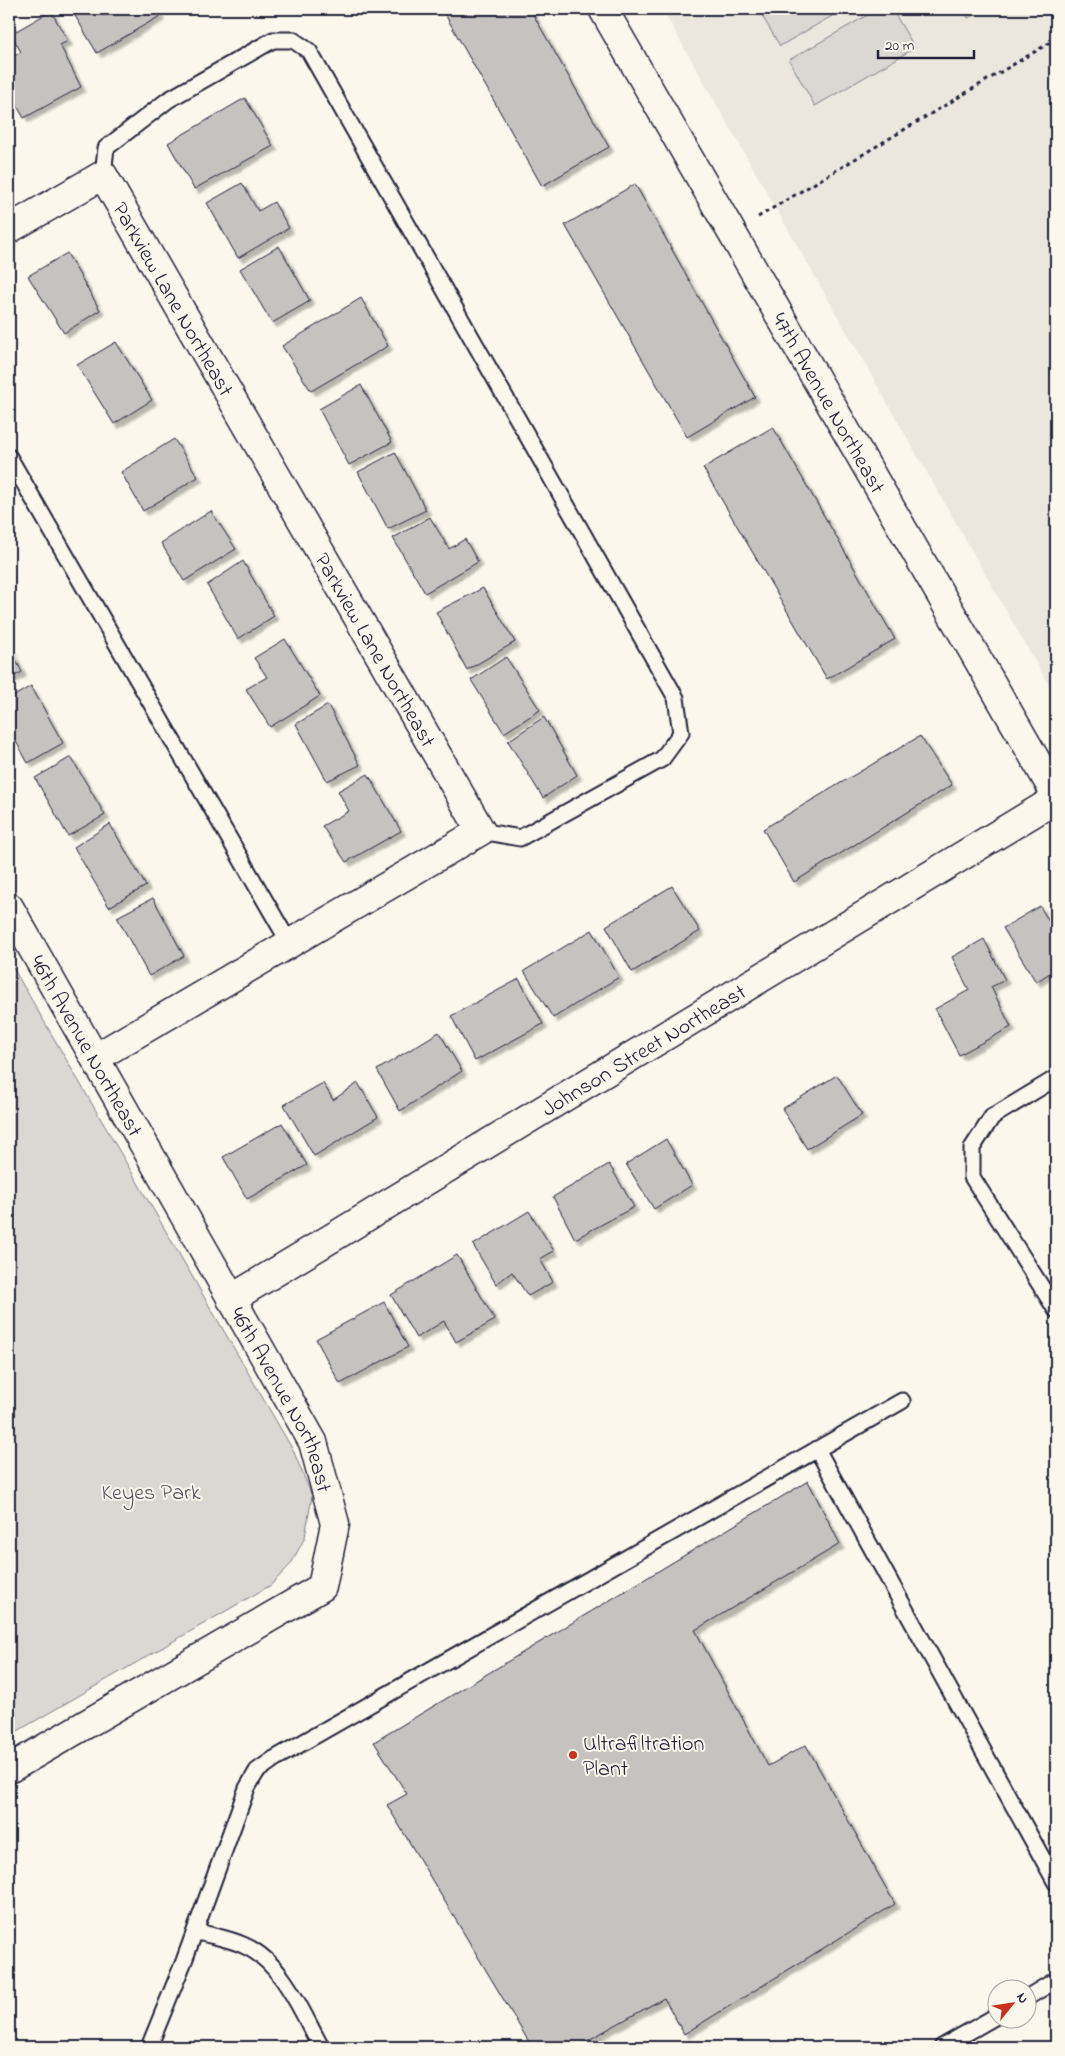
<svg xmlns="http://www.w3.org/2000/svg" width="1065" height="2056" font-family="'Indie Flower',sans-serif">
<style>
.built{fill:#ebe7df}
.green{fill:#dbd8d3;stroke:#7e7d87}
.building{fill:#c6c2c0;stroke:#22223b;filter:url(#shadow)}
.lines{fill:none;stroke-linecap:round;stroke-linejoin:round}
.lane-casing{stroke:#22223b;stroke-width:19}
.street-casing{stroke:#22223b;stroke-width:31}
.path{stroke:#22223b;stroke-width:3;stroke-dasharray:4 4;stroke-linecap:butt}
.lane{stroke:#fbf7ec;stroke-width:15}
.street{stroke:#fbf7ec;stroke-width:28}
.poi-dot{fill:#c8321e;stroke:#fbf7ec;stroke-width:2}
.labels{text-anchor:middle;stroke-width:4;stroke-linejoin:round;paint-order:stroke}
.street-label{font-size:22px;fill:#22223b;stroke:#fbf7ec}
.park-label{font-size:22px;fill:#505061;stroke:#fbf7ec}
.poi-label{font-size:22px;fill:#22223b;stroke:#fbf7ec;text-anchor:start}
</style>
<defs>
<filter id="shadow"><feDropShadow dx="4.5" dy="4.5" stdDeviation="1" flood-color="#0004"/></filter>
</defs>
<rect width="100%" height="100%" fill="#fbf7ec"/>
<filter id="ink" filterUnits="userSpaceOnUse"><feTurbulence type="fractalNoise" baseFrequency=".02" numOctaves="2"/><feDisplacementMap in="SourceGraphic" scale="10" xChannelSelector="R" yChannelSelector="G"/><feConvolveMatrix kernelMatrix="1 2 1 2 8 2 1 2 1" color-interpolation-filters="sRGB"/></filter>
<g filter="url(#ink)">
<path class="built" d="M662,9H1056V698Z"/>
<path class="green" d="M758,9H844L780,46Z
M878,9H892L915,48L815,106L789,60Z
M963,9H984L968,18Z
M9,961L293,1450L312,1496L305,1537L291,1564L271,1585L9,1736Z"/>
<path class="building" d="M83,9H156L160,16L97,53L74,14Z
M442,9H530L609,147L542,186Z
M51,11L68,41L60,45L81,87L24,118L9,92V59L21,52L11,34Z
M245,98L273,146L194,189L168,143Z
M242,183L258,211L274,202L289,228L238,258L207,203Z
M635,184L755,397L687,437L565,225Z
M279,246L310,301L272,323L240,269Z
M67,253L100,310L64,333L28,276Z
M361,298L388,346L311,391L282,346Z
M116,342L152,400L114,424L77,365Z
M361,385L392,442L349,465L319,409Z
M773,427L895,639L827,679L703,468Z
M174,439L198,477L143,511L121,472Z
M395,452L426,510L388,529L358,472Z
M211,511L236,549L184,581L161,543Z
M430,517L449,549L465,539L478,562L425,593L393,538Z
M243,561L274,616L238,639L207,585Z
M483,588L515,642L467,670L436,612Z
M285,639L320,696L270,727L246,689L267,677L254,658Z
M9,647L22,672L9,679Z
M506,657L540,710L504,733L471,680Z
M31,686L63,743L28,763L9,729V699Z
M328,705L360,765L327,781L296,724Z
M544,717L577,775L543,798L508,741Z
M920,736L952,785L794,882L763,829Z
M71,757L105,815L68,836L35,778Z
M368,774L401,831L346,862L322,826L349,811L338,791Z
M110,824L146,886L109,907L74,847Z
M672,886L700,931L632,972L606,926Z
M153,898L184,956L149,976L117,917Z
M1040,906L1056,934V969L1036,982L1003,928Z
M592,930L619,977L553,1018L524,971Z
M984,939L1005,980L991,987L1011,1027L959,1055L935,1009L969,990L952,957Z
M519,979L543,1024L475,1061L451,1016Z
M439,1032L462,1071L400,1111L377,1070Z
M837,1075L862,1115L807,1149L782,1109Z
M323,1083L333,1100L358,1083L378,1117L314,1156L284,1105Z
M282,1123L307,1165L247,1199L223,1157Z
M666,1139L692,1185L654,1209L626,1164Z
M609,1164L634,1207L575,1239L553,1197Z
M529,1211L554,1251L540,1259L553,1282L528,1296L512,1272L496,1284L473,1245Z
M457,1255L495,1320L456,1342L444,1321L416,1338L391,1295Z
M384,1302L408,1347L340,1384L316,1339Z
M808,1481L840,1544L695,1630L768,1766L806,1745L895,1904L684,2034L664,1998L576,2047H532L387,1805L407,1794L374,1742Z"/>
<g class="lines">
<g class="lane-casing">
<path id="lane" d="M103,175L106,148L168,100L273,40H293L309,51L676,698L681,733L662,759L520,838L481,831
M9,457L290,944
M1056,1078L992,1117L972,1148V1177L1056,1310
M817,1449L1056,1883
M195,1931C211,1936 228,1938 243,1945C283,1962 301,2011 321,2047
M1028,1997L1056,1980
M149,2047L184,1961L247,1788L257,1771L274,1759L902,1401
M942,2047L998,2015"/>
</g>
<g class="street-casing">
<g id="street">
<path id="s1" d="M603,9L1056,795"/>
<path id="s2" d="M9,229L103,175L481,831L95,1058"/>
<path id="s3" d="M9,907L313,1442L335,1524L322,1587L9,1769"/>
<path id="s4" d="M231,1299L1056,799"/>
</g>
</g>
<path class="path" d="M758,217L1056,39"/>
<use href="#lane" class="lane"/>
<use href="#street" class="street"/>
</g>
</g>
<circle class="poi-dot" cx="573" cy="1755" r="5"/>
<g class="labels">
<g class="street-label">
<text dy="8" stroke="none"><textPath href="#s2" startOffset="251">Parkview Lane Northeast</textPath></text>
<text dy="8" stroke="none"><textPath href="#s1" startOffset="454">47th Avenue Northeast</textPath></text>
<text dy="8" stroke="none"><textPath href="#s2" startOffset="656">Parkview Lane Northeast</textPath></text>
<text dy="8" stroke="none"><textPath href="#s3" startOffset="159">46th Avenue Northeast</textPath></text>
<text dy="8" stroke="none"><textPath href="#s4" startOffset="482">Johnson Street Northeast</textPath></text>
<text dy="8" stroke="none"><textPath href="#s3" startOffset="564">46th Avenue Northeast</textPath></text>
</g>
<g class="park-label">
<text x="151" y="1499">Keyes Park</text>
</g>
<g class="poi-label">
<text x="583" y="1750">Ultrafiltration<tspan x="583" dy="25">Plant</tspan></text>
</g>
</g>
<rect width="1065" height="2056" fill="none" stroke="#fbf7ec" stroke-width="30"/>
<rect x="15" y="15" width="1035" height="2026" fill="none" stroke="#22223b" stroke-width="2" filter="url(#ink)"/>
<g transform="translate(1012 2004) rotate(60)"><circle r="24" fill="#fbf7ec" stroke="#a4a2a5"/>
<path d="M0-4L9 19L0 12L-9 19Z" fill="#c8321e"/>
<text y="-8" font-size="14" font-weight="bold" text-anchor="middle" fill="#22223b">N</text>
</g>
<path d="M878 50v8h96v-8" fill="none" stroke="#22223b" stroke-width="2.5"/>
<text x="885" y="50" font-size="15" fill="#22223b" stroke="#fbf7ec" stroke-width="4" paint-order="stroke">20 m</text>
</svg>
